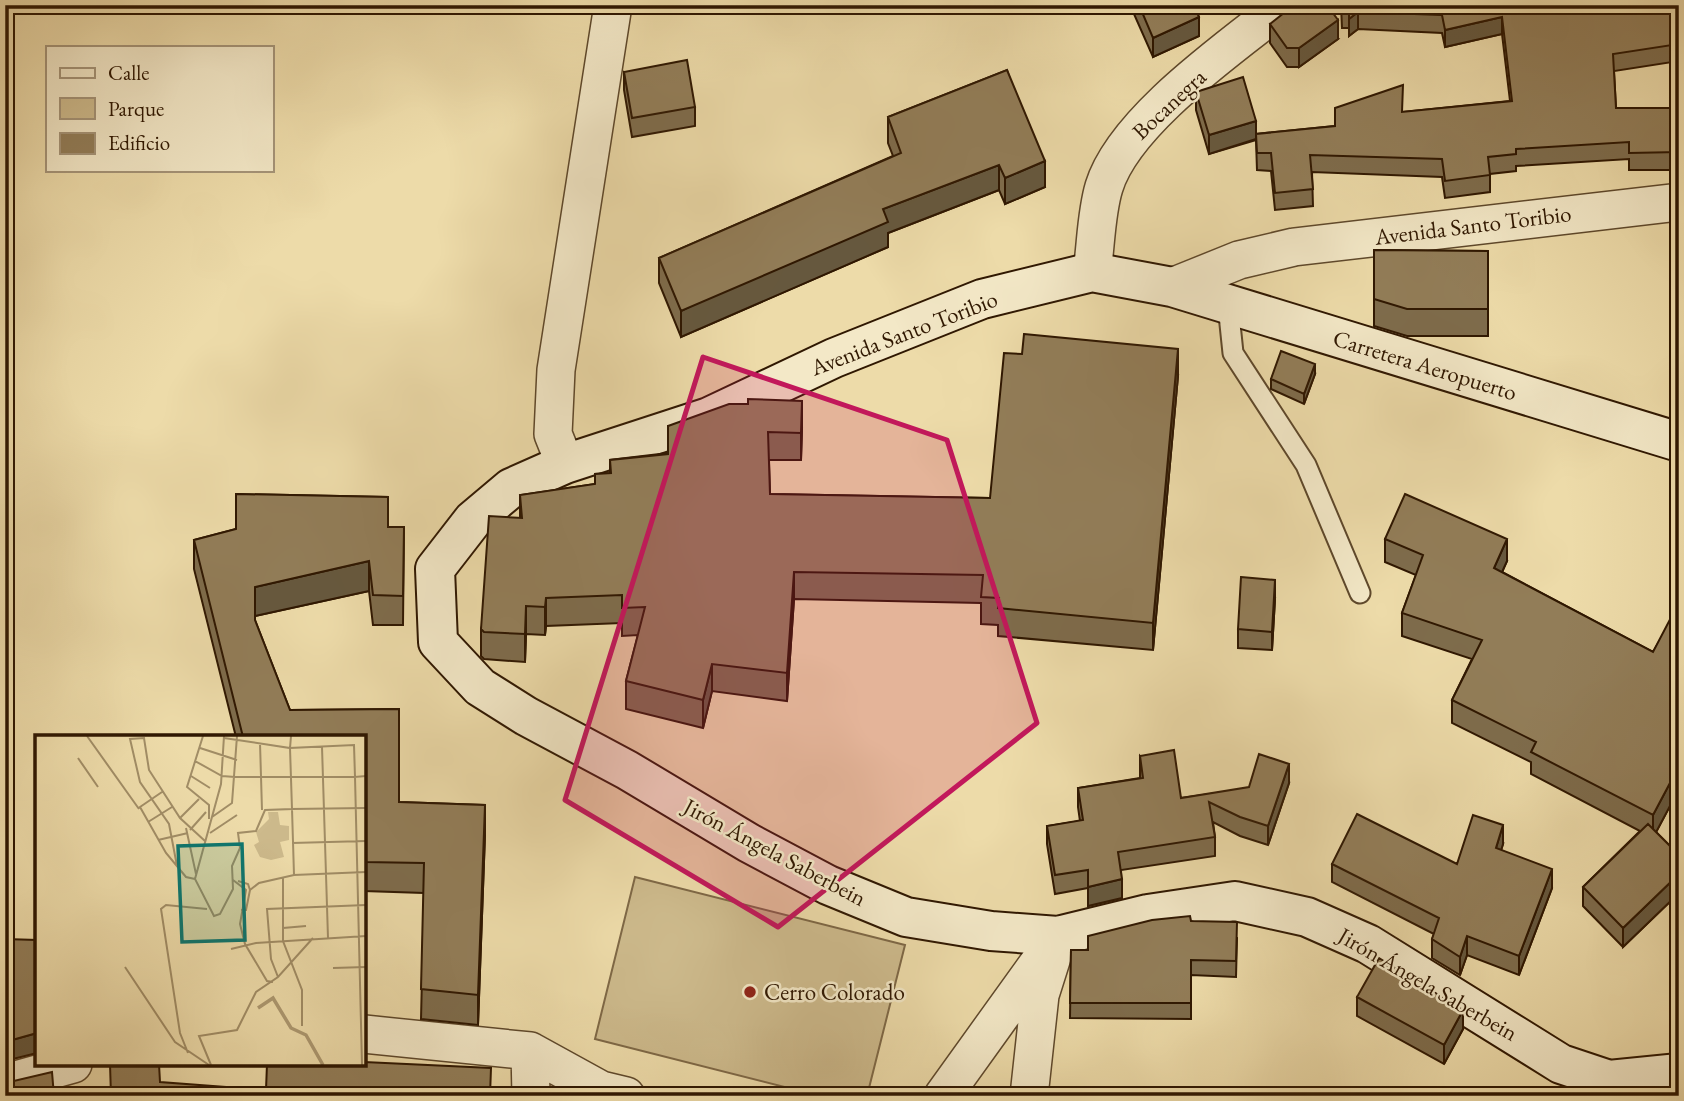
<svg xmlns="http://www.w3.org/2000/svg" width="1684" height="1101" font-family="'EB Garamond',serif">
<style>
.green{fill:#cdba8c;stroke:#7e6846;stroke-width:2}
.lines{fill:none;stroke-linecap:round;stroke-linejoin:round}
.lane-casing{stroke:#5e482b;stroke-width:23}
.street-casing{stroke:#5e482b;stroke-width:40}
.secondary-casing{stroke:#2f1701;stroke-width:42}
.lane{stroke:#f3e8c7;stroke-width:19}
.street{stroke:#f3e8c7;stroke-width:37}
.secondary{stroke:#f3e8c7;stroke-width:38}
.wall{fill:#7e6c4c;stroke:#2f1701;stroke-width:2}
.shaded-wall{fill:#66583e;stroke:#2f1701;stroke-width:2}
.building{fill:#927d58;stroke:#2f1701;stroke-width:2}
.marked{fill:#c2185b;fill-opacity:0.2;stroke:#c2185b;stroke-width:5;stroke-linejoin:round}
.poi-dot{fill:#8f2418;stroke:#f3e8c7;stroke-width:2.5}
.labels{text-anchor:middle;stroke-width:5;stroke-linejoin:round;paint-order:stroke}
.street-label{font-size:23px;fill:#2f1701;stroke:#f3e8c7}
.poi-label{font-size:23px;fill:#2f1701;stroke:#f3e8c7;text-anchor:start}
.inset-river{fill:none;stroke:#ac9870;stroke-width:3.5}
.inset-road{fill:none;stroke:#a18d66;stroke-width:2}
.view{fill:#0f766e;fill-opacity:0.15;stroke:#0f766e;stroke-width:3.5}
.inset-edge{fill:none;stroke:#2f1701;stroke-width:3.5}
</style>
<rect width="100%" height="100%" fill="#eddba9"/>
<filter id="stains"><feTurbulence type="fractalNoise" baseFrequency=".00286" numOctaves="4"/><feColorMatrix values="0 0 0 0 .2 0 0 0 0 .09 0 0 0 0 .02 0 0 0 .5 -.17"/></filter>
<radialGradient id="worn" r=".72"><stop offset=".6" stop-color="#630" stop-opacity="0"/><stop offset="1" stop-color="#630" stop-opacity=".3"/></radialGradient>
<path class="green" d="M635,877L905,945L867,1096H820L595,1039Z"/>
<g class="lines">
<g class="lane-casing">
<path id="lane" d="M1228,305L1233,353L1306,465L1360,593"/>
</g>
<g class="street-casing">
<path id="street" d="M1092,272C1096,245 1096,213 1104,187C1124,121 1230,48 1284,5
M1172,287L1239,260L1294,247L1679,202
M565,464L553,434L556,370L613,5
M364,1034L530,1051L601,1090L626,1096
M530,1051L531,1096
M5,1083L73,1064
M943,1096L1058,936
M1029,1096L1040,995L1052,957"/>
</g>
<g class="secondary-casing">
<path id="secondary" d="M1679,442L1172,287L1092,272L982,299L834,358L709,417L565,464L511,488L473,520L435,569L438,642L480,687L526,716L627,770L749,843L828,885L906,917L991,931L1058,936L1148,914L1235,901L1307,917L1368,944L1561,1064L1609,1080L1679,1073"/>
</g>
<use href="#lane" class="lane"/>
<use href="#street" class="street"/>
<use href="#secondary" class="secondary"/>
</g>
<path class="wall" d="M1130,5H1194L1199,36L1153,57Z
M1341,5H1679V61L1614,71L1616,108H1679V170H1629V159L1516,166V171L1490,174V192L1445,198L1442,177L1312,172L1313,206L1275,210L1271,171L1257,170L1256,140L1209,154L1196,110V92L1256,134L1335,126L1402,112L1510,101L1502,34L1445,47L1442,33L1358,29L1349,36V28H1342Z
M1270,24L1338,39L1299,67H1287L1270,43Z
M1007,70L1045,187L1005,204L999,190L888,233V247L681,337L659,283V258L893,156L888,143V117Z
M624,72L695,107V126L632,137L624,90Z
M1374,250L1488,251V336H1407L1374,326Z
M1315,374L1304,404L1271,389V379Z
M1178,376L1153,650L998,636V625L981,624V603L794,599L787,701L712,691L703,728L626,709V681L638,635L622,636V623L546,626L545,635L526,634L525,662L484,659L481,656V629L520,518V495L595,484V474L610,473V460L668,453V426L802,428L801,460H769L770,494L990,498Z
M236,494L388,497V527H404L403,625H373L369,591L255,616V620L290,710L399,709V802L485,805V834L478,1025L421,1019L424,893L364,891V737H236L194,569V540L236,529Z
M1385,539L1507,561L1502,572L1653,652L1679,607V789L1656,832L1679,855V893L1623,947L1583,906V887L1640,831L1531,774V762L1452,723V700L1472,659L1402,636V613L1416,575L1385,562Z
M1275,599L1272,650L1238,648V629Z
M1140,756L1181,798L1289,783L1268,845L1240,836L1213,822L1215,837V856L1121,870L1122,898L1088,906V888L1055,894L1047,844V826L1080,821L1078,807V788L1140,778Z
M1503,844L1501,850L1552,888L1519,975L1467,955L1460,975L1432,958V939L1434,934L1332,882V864H1457Z
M1191,921L1237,938L1236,977L1191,975V1019L1070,1018L1071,950H1088Z
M1357,997L1463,1029L1444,1064L1357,1016Z"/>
<path class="shaded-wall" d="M1358,12V29L1349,36V19Z
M1199,17V36L1153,57V38Z
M1502,17V34L1445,47V30Z
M1338,20V39L1299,67V48Z
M1256,121V139L1209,154V135Z
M1045,161V187L1005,204V178Z
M999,165V190L888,233V247L681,337V311L883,209Z
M1178,349V376L1153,650V623Z
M1315,364V374L1304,404V394Z
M802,401V428L801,460V433Z
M1507,539V561L1494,590V568Z
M369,561V591L255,616V587Z
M794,572V599L787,701V673Z
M1275,580V599L1272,650V632Z
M546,598V626L545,635V607Z
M526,606V634L525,662V634Z
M712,664V691L703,728V700Z
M1289,764V783L1268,845V826Z
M1679,766V789L1653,838V815Z
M485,805V834L478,1025V995Z
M1503,825V844L1496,867V848Z
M1552,869V888L1519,975V956Z
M1679,874V893L1623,947V928Z
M1122,879V898L1088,906V887Z
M1467,936V955L1460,975V957Z
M1463,1010V1029L1444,1064V1045Z
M37,1033V1053L5,1061V1042Z"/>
<path class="building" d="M1139,5H1194L1199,17L1153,38Z
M1294,5H1327L1338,20L1299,48H1287L1270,24Z
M1342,5H1679V44L1613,54L1616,108H1679V152L1629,153V142L1516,149V154L1488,157L1490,175L1445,181L1442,159L1310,155L1313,189L1275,193L1271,153H1257L1256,134L1335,126V108L1403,85L1402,112L1512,101L1502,17L1445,30L1442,15L1358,12L1349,19V11H1342Z
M687,60L695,107L632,118L624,72Z
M1007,70L1045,161L1005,178L999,165L883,209L888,222L681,311L659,258L901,153L888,117Z
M1243,77L1256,121L1209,135L1196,92Z
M1374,250L1488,251V309H1407L1374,299Z
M1024,334L1178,349L1153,623L998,608L999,598L981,597L983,575L794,572L787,673L712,664L703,700L626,681L645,607L622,608V595L546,598L545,607L526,606L525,634L484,632L481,629L489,516L522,518L520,495L595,484V474L611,473L610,460L668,454V426L729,404H748V399L802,401L801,433L768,432L770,494L990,498L1004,353L1022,354Z
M1281,351L1315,364L1304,394L1271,379Z
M236,494L388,497V527H404L403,596L373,595L369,561L255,587V620L290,710L399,709V802L485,805L478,995L421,989L424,863L364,862V737H243L194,540L236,529Z
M1405,494L1507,539L1494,568L1653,652L1677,606L1679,607V766L1653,815L1531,752L1536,742L1452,700L1482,640L1402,613L1423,555L1385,539Z
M1241,577L1275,580L1272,632L1238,629Z
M1174,750L1181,798L1249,787L1259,754L1289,764L1268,826L1240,817L1209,802L1215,837L1118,852L1122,879L1088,887V870L1055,875L1047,826L1083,820L1078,788L1143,778L1140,756Z
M1357,814L1457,864L1473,815L1503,825L1496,848L1552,869L1519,956L1467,936L1460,957L1432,939L1439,918L1332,864Z
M1648,824L1679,855V874L1623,928L1583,887Z
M1190,916L1191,921L1237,922L1236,961L1191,960V1003H1070L1071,950H1088V936L1152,920Z
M5,939L37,940V1033L5,1042Z
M1379,958L1463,1010L1444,1045L1357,997Z
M364,1062L491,1068L490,1096H111L110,1064H159L160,1082L266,1090L267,1064H364Z
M52,1072L54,1096H5V1083Z"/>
<path class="marked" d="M703,357L947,440L1037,723L778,927L565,800Z"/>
<circle class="poi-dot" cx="750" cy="992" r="7"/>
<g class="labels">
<g class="street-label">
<text transform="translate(1169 104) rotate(-43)" y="8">Bocanegra</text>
<text transform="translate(1473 225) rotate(-7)" y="8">Avenida Santo Toribio</text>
<text transform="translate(904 333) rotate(-21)" y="8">Avenida Santo Toribio</text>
<text transform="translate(1425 365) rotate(17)" y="8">Carretera Aeropuerto</text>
<text transform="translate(775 852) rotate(28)" y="8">Jirón Ángela Saberbein</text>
<text transform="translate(1428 984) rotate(30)" y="8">Jirón Ángela Saberbein</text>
</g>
<g class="poi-label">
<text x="764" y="1000">Cerro Colorado</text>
</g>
</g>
<g transform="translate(35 735)">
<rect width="331" height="331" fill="#eddba9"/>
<path d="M233,77H243L245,90L254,91V105L245,107L249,122L236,125L225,122L219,110L224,107L221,97L234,84Z" fill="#cdba8c"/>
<path class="inset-river" d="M223,273L238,263L256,293L271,300L288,330"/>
<path class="inset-road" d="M52,1L104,74M168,1L152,52L174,70V84M189,1L186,49L160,144L179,181L185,179L198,154L197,131L205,113L203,98L221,96L230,75L257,74L255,13L319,10L320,42L331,41M189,3L255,13L256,1M225,8L227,75M287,12L293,203M165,13L202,25M43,23L63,52M160,26L187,41L200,42H320L327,330M156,41L175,53M127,57L105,72L131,118L151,142L160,144M177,82L197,68L202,1M145,83L164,64M113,87L137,72M151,93L161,139M155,95L171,77M175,98L202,80M123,105L153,98M257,108L331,106M142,131L134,89L105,47L95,4L109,3L114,35L145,83L170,106M259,140L257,74L331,73M248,142V206L267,255V291M198,145L211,155L205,189L210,209L232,246L238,247M203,146L213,149L215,155L211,175H206M215,155L224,148L259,140L331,137M248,193L271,191M196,214L221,208L331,201M90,232L140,307L174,330M298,233L331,232M243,242L236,224L232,174L331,170M153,318L145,298L126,174L131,170L172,174M176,330L164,301L202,295L221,257L243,242L278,203"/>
<path class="view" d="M207,109L210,205L147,207L143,111Z"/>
<rect width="331" height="331" class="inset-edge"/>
</g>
<rect width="1684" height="1101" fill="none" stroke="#eddba9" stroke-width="28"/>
<rect x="7" y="7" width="1670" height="1087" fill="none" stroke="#2f1701" stroke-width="3.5"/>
<rect x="14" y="14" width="1656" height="1073" fill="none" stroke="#2f1701" stroke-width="2"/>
<rect x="46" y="46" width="228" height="126" fill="#f3e8c7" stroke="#a59478" stroke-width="2"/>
<rect x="60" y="68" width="35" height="10" fill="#f3e8c7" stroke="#a59478" stroke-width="2"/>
<text x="108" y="80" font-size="21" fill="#2f1701">Calle</text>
<rect x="60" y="98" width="35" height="21" fill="#cdba8c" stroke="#a59478" stroke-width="2"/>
<text x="108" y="116" font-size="21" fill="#2f1701">Parque</text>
<rect x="60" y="133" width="35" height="21" fill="#927d58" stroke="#a59478" stroke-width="2"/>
<text x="108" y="150" font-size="21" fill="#2f1701">Edificio</text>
<rect width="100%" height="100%" filter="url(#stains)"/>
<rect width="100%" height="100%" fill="url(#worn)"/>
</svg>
